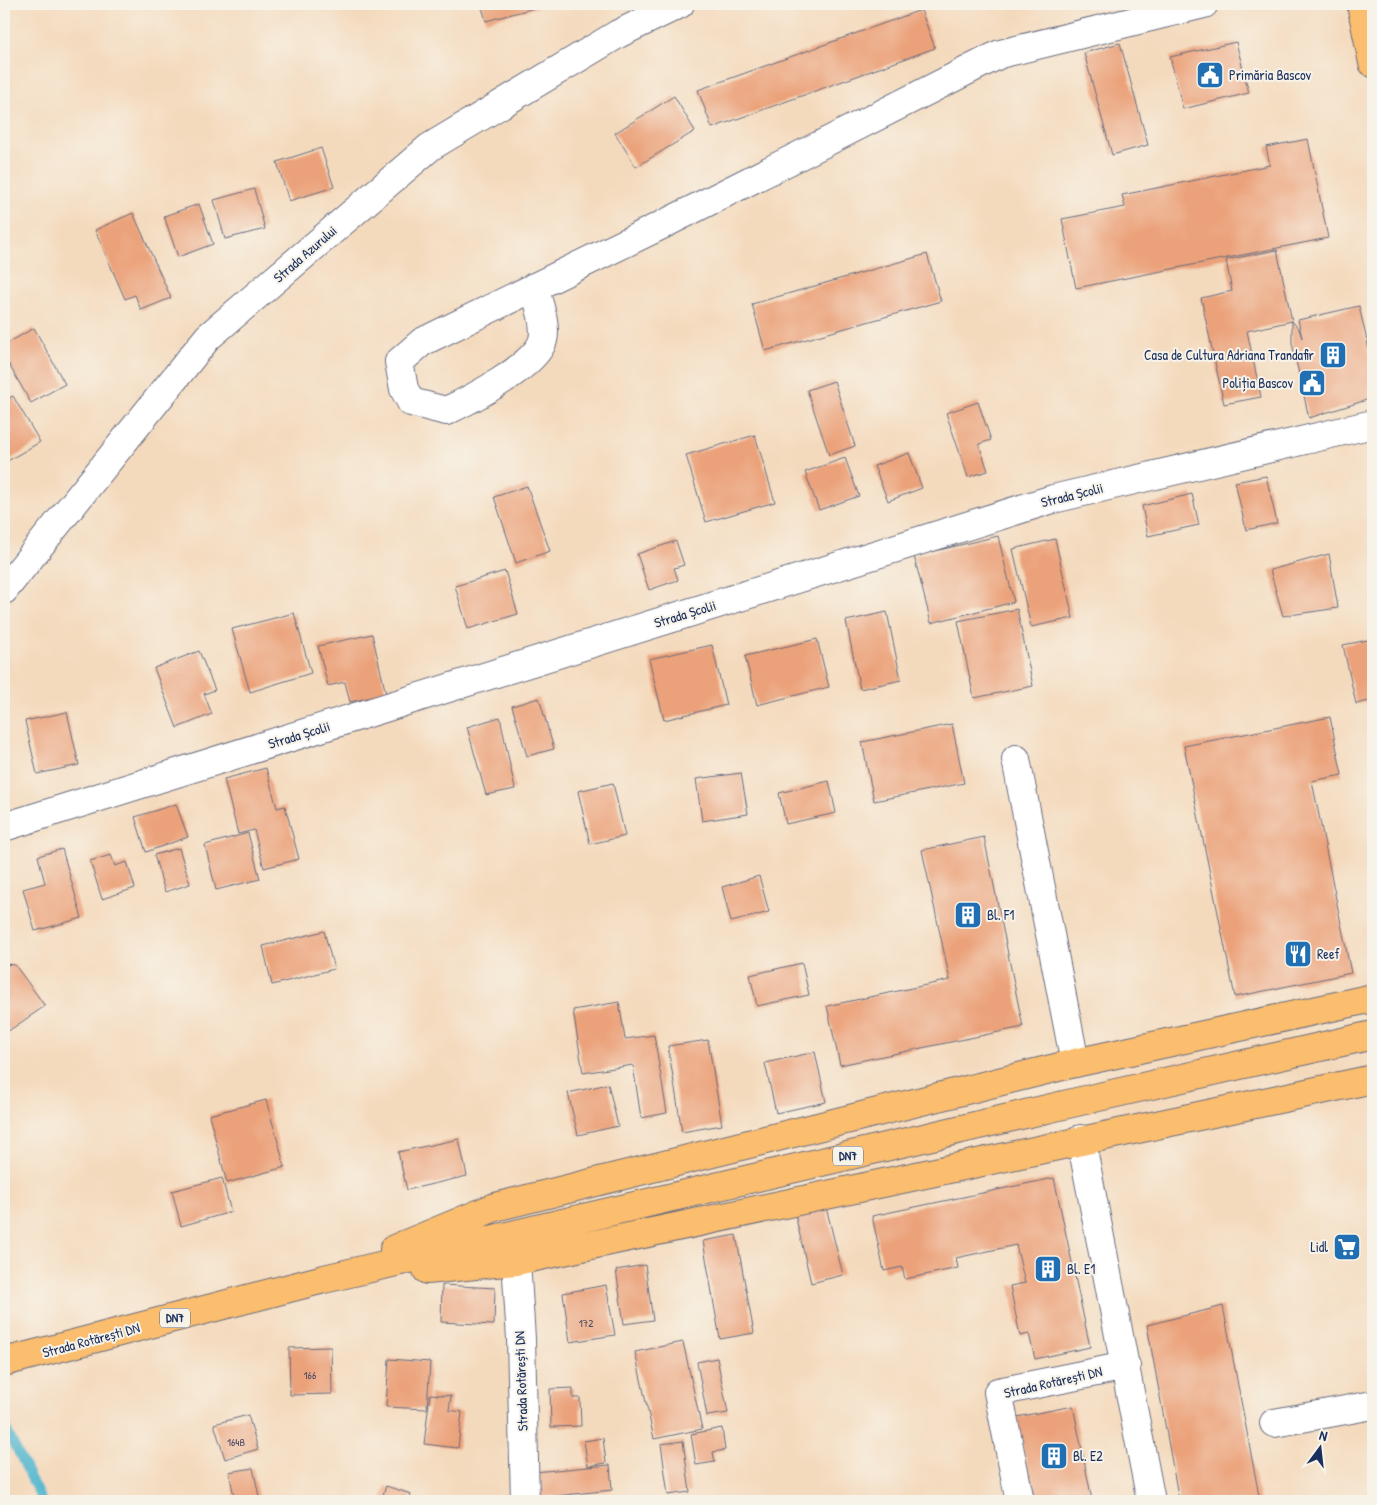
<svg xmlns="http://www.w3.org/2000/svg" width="1377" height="1505" font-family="'Patrick Hand',sans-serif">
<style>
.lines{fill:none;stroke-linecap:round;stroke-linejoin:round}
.stream{stroke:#4fb5ce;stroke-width:9}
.building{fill:#eba179}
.minor-casing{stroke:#676b7f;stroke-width:30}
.major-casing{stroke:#676b7f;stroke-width:30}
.highway-casing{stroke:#676b7f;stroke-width:30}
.minor{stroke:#fff;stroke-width:28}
.major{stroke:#fbbd6e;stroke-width:28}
.highway{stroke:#fbbd6e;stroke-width:28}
.labels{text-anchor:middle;stroke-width:4;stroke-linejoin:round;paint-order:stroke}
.number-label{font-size:11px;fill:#4f4c65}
.shield{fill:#f7f3e8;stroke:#5d6a87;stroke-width:1}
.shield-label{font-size:12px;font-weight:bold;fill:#1b2f5e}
.poi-label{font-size:14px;fill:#1b2f5e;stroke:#f7f3e8;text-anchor:start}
.street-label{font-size:14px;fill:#1b2f5e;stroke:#f7f3e8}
</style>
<rect width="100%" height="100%" fill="#f7f3e8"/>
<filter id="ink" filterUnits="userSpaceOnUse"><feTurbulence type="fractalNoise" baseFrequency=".02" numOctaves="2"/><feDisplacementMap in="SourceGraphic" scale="10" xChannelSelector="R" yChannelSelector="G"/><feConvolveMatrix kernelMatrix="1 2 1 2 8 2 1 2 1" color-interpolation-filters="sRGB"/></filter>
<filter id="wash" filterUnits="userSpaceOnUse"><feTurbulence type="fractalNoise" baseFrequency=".0096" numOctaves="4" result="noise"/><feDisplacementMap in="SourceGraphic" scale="20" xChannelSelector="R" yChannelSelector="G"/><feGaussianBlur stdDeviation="1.12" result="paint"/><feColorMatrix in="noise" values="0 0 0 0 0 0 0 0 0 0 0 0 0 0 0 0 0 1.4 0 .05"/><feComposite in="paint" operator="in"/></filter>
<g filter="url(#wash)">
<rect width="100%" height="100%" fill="#f4dabd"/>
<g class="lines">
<path class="stream" d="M4,1424L42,1501"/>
</g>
<g id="blocks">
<path class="building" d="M481,4H537L538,7L486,21Z
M921,10L935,48L712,128L698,90Z
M1236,42L1249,93L1183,109L1170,57Z
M1120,43L1148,145L1112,155L1084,53Z
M674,96L695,131L636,167L615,133Z
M1308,139L1328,238L1076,288L1062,219L1125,207L1122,195L1270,165L1266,147Z
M321,148L334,187L289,201L277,162Z
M254,189L265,229L225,239L214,200Z
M199,204L213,244L178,257L164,216Z
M133,213L171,298L141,310L135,295L125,299L95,230Z
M1277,250L1292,321L1247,331L1261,397L1224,404L1201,298L1232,291L1226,260Z
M927,254L941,301L765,351L752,304Z
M1359,306L1373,367V398L1309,418L1292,343V321L1299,329L1302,338L1298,320Z
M34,328L65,384L31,403L4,356V345Z
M834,381L855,446L829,455L807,390Z
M13,396L40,442L4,463V401Z
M978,402L991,440L979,444L988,471L968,477L946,413Z
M755,435L775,502L706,522L686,455Z
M909,453L922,488L888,501L874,466Z
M845,458L859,496L819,510L805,472Z
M1266,476L1277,523L1246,530L1235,482Z
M527,486L550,551L516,563L494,497Z
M1192,494L1199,525L1148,536L1142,506Z
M998,536L1014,602L931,623L914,556Z
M1055,539L1073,618L1031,627L1013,549Z
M676,541L684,565L674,568L678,580L649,590L637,554Z
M1329,554L1338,608L1283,616L1270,570Z
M505,571L518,614L468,629L455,586Z
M1017,609L1033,686L974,698L958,621Z
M887,612L901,680L860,689L846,621Z
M294,613L311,673L250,692L232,629Z
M372,634L386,694L350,702L345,682L328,686L318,646Z
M817,639L829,687L757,705L745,656Z
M1373,639V700L1356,704L1343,645Z
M712,645L726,705L664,720L649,659Z
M199,651L215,690L204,694L212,714L177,728L154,668Z
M539,698L554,749L527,756L512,706Z
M67,712L79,765L37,774L25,721Z
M500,717L515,789L486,795L467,727Z
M1330,717L1342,775L1312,781L1351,973L1235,997L1184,746Z
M952,724L964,783L874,801L862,742Z
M266,768L277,808L285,806L299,859L264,868L254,830L238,834L224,779Z
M741,773L748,814L702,821L696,779Z
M829,781L836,813L786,824L779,793Z
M613,783L625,836L590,844L578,791Z
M176,804L188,837L146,852L135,817Z
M248,833L260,879L216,890L205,845Z
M984,837L1023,1027L840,1065L827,1006L950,980L922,850Z
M179,848L190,884L165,892L154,855Z
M62,849L82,918L35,931L23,889L45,883L38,856Z
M111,855L115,866L127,862L135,888L102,899L90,861Z
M759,876L769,912L731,922L722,887Z
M324,931L334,969L272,985L263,946Z
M802,963L809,995L757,1006L750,975Z
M4,964L15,965L45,1006L4,1034Z
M619,1002L625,1039L654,1035L667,1113L641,1118L633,1065L583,1073L573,1010Z
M708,1040L722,1125L682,1132L668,1046Z
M815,1052L826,1102L776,1113L765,1063Z
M608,1084L618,1126L578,1135L568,1093Z
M266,1100L285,1167L227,1183L209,1115Z
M459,1139L467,1176L407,1190L398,1152Z
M222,1178L231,1212L181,1226L172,1191Z
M1054,1178L1090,1347L1035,1359L1029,1334L1020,1336L1010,1286L1025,1283L1016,1245L956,1258L958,1268L905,1279L902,1267L884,1271L872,1216Z
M825,1203L843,1275L811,1283L794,1210Z
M736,1235L754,1333L720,1339L703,1241Z
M645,1265L653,1320L624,1324L616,1270Z
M442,1285L495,1288L494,1325L441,1322Z
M606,1285L615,1335L570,1342L563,1293Z
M1223,1306L1260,1501H1179L1147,1325Z
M683,1342L702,1429L654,1439L635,1352Z
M331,1347L332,1394L290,1395L289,1348Z
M717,1358L728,1413L707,1416L697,1362Z
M389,1359L430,1362L427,1409L386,1407Z
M573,1388V1398H580L581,1426L551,1427L550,1389Z
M430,1394L451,1396L449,1410L462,1412L458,1448L424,1444Z
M1073,1406L1092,1500L1112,1496L1114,1501H1034L1017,1417Z
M248,1415L258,1449L225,1459L214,1424Z
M722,1428L725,1450L713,1452L715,1462L696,1465L691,1434Z
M603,1438L606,1463L588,1466L584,1441Z
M683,1441L690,1492L668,1495L661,1444Z
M610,1465L612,1490L536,1498L534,1472Z
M253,1468L260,1501H235L229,1472Z
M386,1486L411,1494L409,1501H381Z"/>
</g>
</g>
<g filter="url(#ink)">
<use href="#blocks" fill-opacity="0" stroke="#676b7f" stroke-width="1"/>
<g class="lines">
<g class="minor-casing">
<path id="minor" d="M534,287C538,302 547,324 543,340C537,365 470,400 446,411L411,402L404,389L399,362L422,342L666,223L1000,54L1204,4
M4,590L208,337L430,147L618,34L680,4
M1016,759L1075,1063
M4,827L1053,499L1373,424
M1081,1139L1151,1501
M516,1261L521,1339L525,1501
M1274,1423L1373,1405
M1020,1501L998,1392L1126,1366"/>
</g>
<g class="major-casing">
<path id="major" d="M1361,4L1373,63"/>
</g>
<g class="highway-casing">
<path id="highway" d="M394,1249L495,1207L1075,1063L1373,998
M427,1270L516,1261L1373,1079
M4,1362L324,1279L1072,1103L1373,1035"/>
</g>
<use href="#minor" class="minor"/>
<use href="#major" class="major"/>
<use href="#highway" class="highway"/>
</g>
</g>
<defs>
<g id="civic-square" transform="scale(1.4375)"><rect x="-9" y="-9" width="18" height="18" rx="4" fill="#1f6fb2" stroke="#f7f3e8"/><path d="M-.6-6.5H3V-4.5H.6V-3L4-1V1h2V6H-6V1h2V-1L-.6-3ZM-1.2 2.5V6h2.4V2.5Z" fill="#fff"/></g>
<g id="building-square" transform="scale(1.4375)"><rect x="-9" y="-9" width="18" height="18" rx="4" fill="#1f6fb2" stroke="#f7f3e8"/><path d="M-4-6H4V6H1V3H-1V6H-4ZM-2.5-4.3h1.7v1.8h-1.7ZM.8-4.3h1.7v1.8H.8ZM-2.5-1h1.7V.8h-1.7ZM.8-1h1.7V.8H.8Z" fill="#fff"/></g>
<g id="restaurant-square" transform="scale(1.4375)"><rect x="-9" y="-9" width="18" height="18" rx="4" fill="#1f6fb2" stroke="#f7f3e8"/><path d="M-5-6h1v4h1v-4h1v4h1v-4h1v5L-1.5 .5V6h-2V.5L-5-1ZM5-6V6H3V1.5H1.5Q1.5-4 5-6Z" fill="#fff"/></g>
<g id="supermarket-square" transform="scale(1.4375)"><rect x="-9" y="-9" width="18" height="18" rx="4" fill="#1f6fb2" stroke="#f7f3e8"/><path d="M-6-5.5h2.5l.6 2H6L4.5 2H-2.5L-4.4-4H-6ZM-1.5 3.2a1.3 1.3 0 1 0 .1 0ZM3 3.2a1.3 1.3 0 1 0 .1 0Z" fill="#fff"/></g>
</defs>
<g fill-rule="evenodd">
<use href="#civic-square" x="1210" y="75"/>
<use href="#building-square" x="1333" y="355"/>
<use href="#civic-square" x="1312" y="383"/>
<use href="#building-square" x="968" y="915"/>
<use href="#restaurant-square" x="1298" y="954"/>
<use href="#supermarket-square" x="1347" y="1247"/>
<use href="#building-square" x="1048" y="1269"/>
<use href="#building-square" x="1054" y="1456"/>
</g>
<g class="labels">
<g class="number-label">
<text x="586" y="1327">172</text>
<text x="310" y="1379">166</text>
<text x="236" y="1446">164B</text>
</g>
<g class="shield">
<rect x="833" y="1146.5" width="30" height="19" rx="4"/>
<rect x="160" y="1308.5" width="30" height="19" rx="4"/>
</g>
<g class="shield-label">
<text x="848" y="1160">DN7</text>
<text x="175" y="1322">DN7</text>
</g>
<g class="poi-label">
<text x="1229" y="80">Primăria Bascov</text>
<text x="1314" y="360" text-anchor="end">Casa de Cultura Adriana Trandafir</text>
<text x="1293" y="388" text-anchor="end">Poliția Bascov</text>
<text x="987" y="920">Bl. F1</text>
<text x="1317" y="959">Reef</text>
<text x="1328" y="1252" text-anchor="end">Lidl</text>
<text x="1067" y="1274">Bl. E1</text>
<text x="1073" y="1461">Bl. E2</text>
</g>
<g class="street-label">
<text transform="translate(305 254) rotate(-41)" y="5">Strada Azurului</text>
<text transform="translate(1072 495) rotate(-14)" y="5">Strada Școlii</text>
<text transform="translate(685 614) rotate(-17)" y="5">Strada Școlii</text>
<text transform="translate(299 735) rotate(-17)" y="5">Strada Școlii</text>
<text transform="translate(91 1340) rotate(-15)" y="5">Strada Rotărești DN</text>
<text transform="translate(521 1381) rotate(-92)" y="5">Strada Rotărești DN</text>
<text transform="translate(1053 1382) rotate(-13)" y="5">Strada Rotărești DN</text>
</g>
</g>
<rect width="1377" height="1505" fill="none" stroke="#f7f3e8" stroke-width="20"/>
<g transform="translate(1320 1448) rotate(15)" stroke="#f7f3e8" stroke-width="4" paint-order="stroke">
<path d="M0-4L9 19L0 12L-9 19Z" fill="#1b2f5e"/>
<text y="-8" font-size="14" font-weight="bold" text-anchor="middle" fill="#1b2f5e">N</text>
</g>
</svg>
